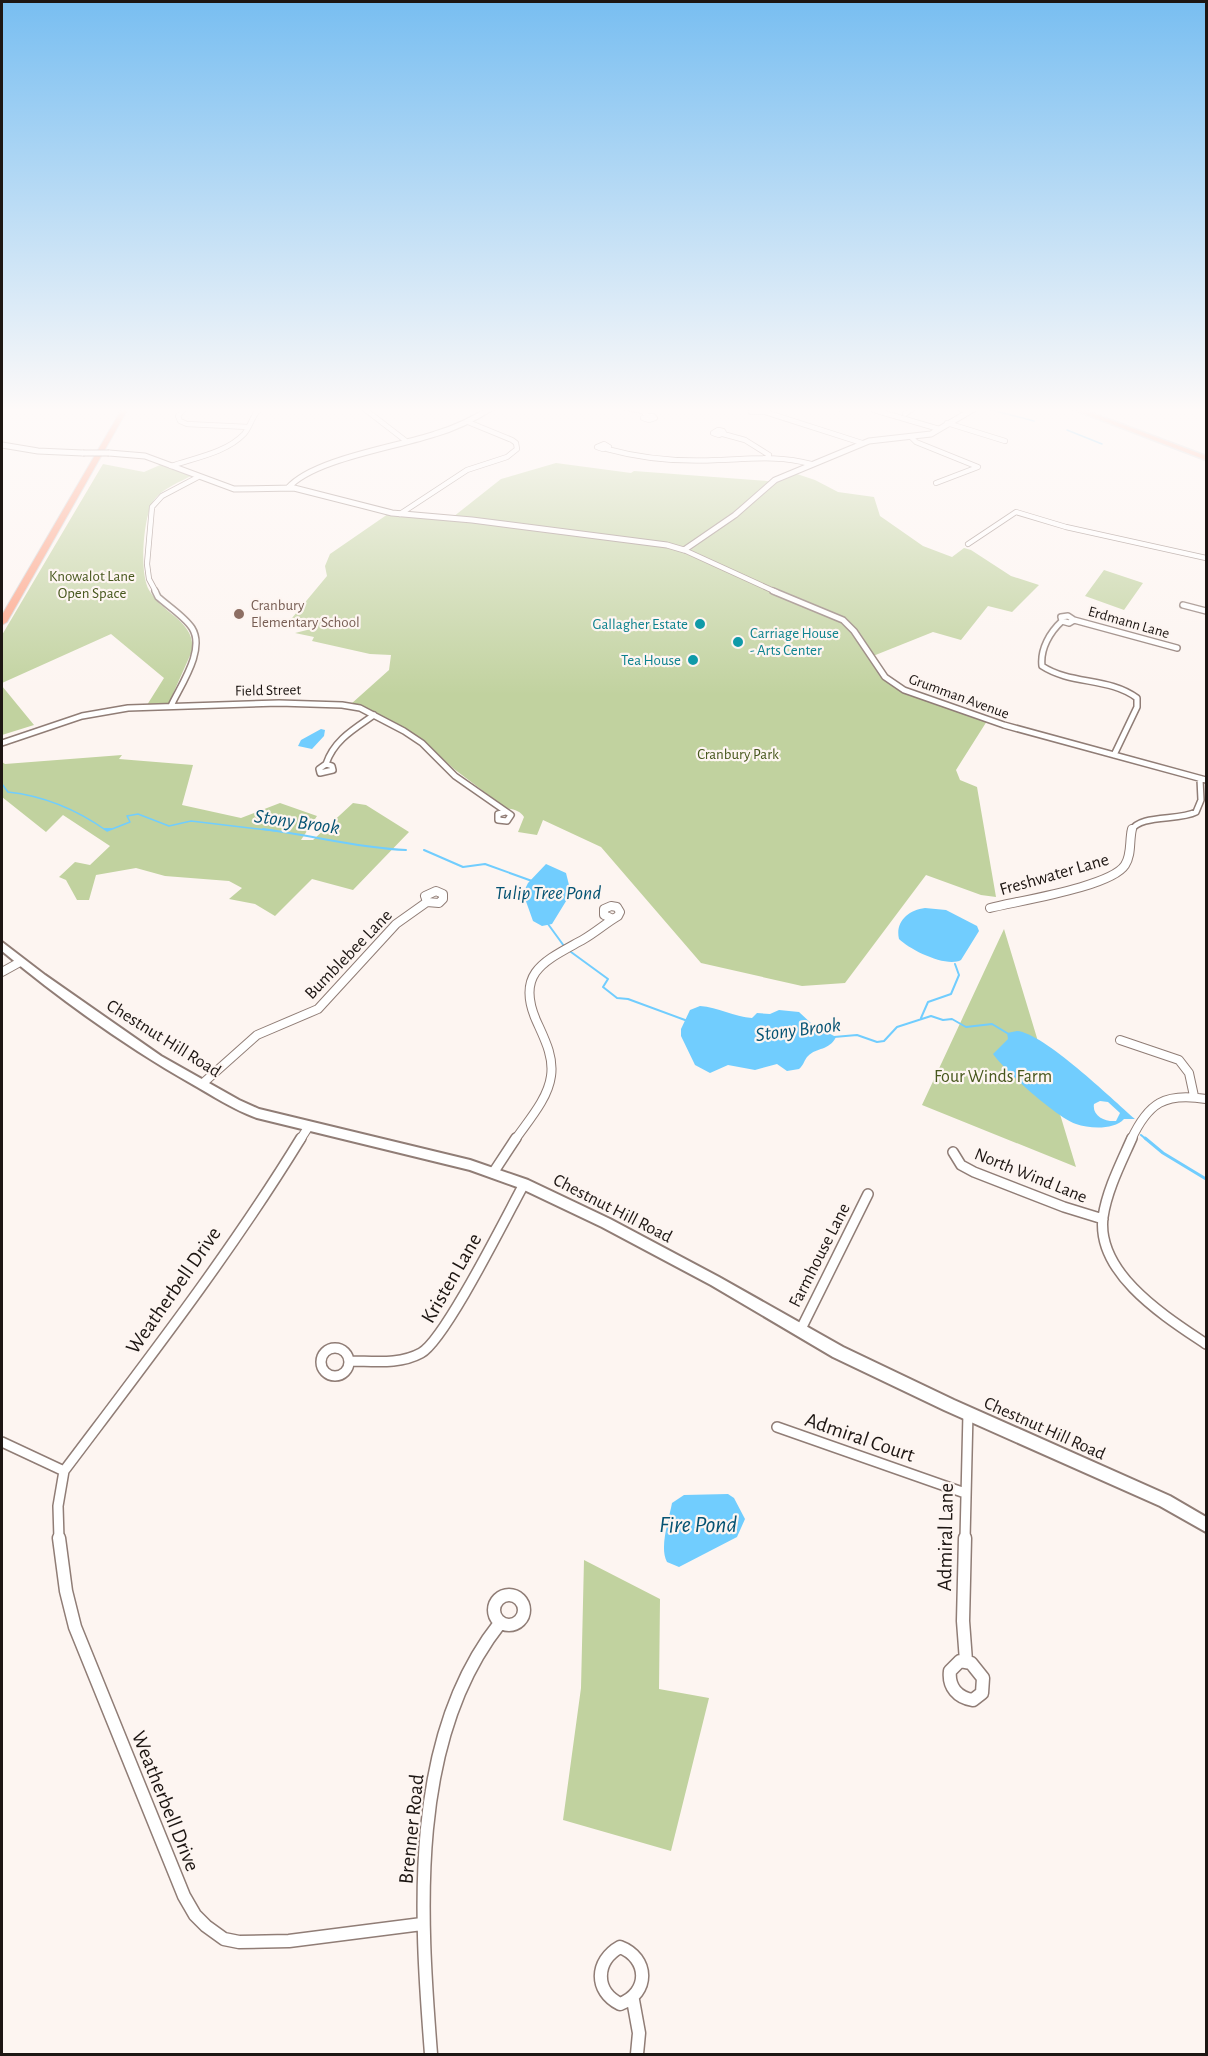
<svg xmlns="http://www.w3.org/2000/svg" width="1208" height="2056" font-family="'Alegreya Sans',sans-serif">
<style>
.green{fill:#c1d29f}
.water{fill:#71cdfe;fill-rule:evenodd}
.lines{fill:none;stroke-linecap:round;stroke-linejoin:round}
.stream-far2{stroke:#71cdfe;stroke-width:1.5}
.stream-far1{stroke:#71cdfe;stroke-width:2}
.stream{stroke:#71cdfe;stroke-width:3}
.minor-far4-casing{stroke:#907d76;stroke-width:6}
.minor-far3-casing{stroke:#907d76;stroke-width:8}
.minor-far2-casing{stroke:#907d76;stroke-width:10}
.minor-far1-casing{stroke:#907d76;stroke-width:12}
.minor-casing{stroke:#907d76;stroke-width:15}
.tertiary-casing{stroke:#907d76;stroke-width:7}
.secondary-casing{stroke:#907d76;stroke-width:4}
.trunk-casing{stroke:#d6d5d5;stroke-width:3}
.motorway-casing{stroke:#d6d5d5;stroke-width:2}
.minor-far4{stroke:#fff;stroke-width:4.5}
.minor-far3{stroke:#fff;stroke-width:5}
.minor-far2{stroke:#fff;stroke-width:8}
.minor-far1{stroke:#fff;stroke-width:9}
.minor{stroke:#fff;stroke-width:12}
.tertiary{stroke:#fff;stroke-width:5}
.secondary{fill:#fff;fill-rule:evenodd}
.trunk{fill:#fcb39b;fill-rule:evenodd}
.motorway{fill:#fca082;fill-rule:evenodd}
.tertiary-bridge-casing{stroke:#907d76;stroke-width:7;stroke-linecap:butt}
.tertiary-bridge{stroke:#fff;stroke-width:5}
.education-dot{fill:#8d6e63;stroke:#fdf5f1;stroke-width:2}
.culture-dot{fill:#0f9aa8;stroke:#fdf5f1;stroke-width:2}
.labels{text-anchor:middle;stroke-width:4.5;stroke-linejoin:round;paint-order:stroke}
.far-park-label{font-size:15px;fill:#47571d;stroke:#fdf5f1}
.far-education-label{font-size:15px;fill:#785e54;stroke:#fdf5f1;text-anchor:start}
.far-street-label{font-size:15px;fill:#1d1613;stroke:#fdf5f1}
.far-culture-label{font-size:15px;fill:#0d838f;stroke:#fdf5f1;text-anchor:end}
.street-label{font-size:18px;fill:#1d1613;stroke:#fdf5f1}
.park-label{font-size:18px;fill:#47571d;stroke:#fdf5f1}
.water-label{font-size:20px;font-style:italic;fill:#055373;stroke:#fdf5f1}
.near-street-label{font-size:21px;fill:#1d1613;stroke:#fdf5f1}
.near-water-label{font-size:24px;font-style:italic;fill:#055373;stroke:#fdf5f1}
</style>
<rect width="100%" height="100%" fill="#fdf5f1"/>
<path class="green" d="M167,462L193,475C180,482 163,488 154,500C143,515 139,574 149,590C162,614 196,621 192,651L168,705H147L164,678L111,634L2,683V635L103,464L144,472Z
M556,463L631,473L634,471L767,481L773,483L794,473L815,480L838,492L874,497L880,516L923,546L952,557L964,548L971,550L1011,576L1039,585L1012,612L988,606L961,640L933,632L873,656L847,620L844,618L842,621C860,641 872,671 894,686L987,721L956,770L960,780L977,787L996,897L981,895L926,875L845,983L802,986L701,963L601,847L543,820L537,835L518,832L524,817C521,812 513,808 507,809L454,769L423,740L351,704L389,670L391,655L370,654L312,641L314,637L295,633L315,628L287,624L327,576L325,566L330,554L388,514L453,517L501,479Z
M1104,570L1143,583L1124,610L1085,596Z
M2,686L34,725L2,735Z
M122,755L119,759L193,765L182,805L241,818L280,803L317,816L301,840H313L353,803L366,805L409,832L353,890L312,879L275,916L255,904L229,899L242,888L229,881L165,876L136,868L96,875L89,900H77L66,880L59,877L75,862L90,865L110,846L63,815L46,832L2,797V762L5,764Z
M1004,929L1076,1167L922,1105Z
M584,1560L660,1599L659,1689L709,1698L671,1851L563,1820L581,1688Z"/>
<path class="water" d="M321,729L325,730L324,736L312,749L298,746L301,740Z
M546,864L566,873L571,893L552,924L542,926L533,921L523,893L528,883Z
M925,908L946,910L977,926L979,931L961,960C947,968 910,950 899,939C895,922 908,910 925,908Z
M700,1006C718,1007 734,1017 752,1018L757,1013L770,1014L779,1010L799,1012L813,1025L836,1037C829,1051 817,1047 808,1056C804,1060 804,1065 799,1069L787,1071L777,1064L755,1070L728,1065L710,1073L695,1065L681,1036V1029L690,1010Z
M1017,1031C1044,1033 1112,1099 1135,1119H1124C1114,1130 1090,1129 1076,1124C1056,1117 1006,1072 993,1054L1008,1039L1007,1033ZM1100,1101L1108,1102L1120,1113L1116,1121C1105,1122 1092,1116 1094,1104Z
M728,1494L734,1498L745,1519L737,1537L679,1567L667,1562C659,1547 669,1520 672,1503L684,1495Z"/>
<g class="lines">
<path class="stream-far2" d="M980,407L1034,421
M1067,430L1102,444
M2,784L8,792C45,796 76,809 107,831
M107,831L130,822L127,816L138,814L169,826L191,821L276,831"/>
<path class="stream-far1" d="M105,829H111
M263,829C311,835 358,848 406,850
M424,850L463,867L485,864L532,881
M548,924L564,946
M571,952L608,979L603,987L617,998L628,999L685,1020
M921,1018L928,1002L951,994L959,975L955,964
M834,1037L857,1035L877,1042L884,1041L897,1027L931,1016L943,1020L952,1019L966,1027L992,1024L1007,1033
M1141,1135L1147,1140"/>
<path class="stream" d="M1145,1138L1163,1153L1206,1179"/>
<g class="minor-far4-casing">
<path id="minor-far4" d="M186,407L178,416L180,421L187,424L248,427
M362,407L406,441
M622,407L643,411L647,416
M955,407L969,411
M755,409L761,410L762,412H751Z
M839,409L841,407
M874,410L939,429
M762,411L862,443
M905,414L915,407
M649,416H653L655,418L649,420L643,418Z
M947,423L1005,441
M718,430L723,431L724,433L719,435L713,433Z
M723,434L745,440L769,455
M911,437L916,442L978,467L936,483
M604,444L609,447L603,449L597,447Z
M607,449C643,459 681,462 718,460C751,459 779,455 811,464
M171,466C194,458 226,453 244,434C251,426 252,415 261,407
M400,514L467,470L507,457L517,449L516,443L512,440L468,422
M968,544L1016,512L1066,527L1206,558
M684,550L776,592
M156,592L149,579L147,564L152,507L162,496L198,477"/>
</g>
<g class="minor-far3-casing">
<path id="minor-far3" d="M155,591L158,597C168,606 185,617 192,628C206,650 180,686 171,706
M773,591L843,620L854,631L885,677L904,690L1004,725L1206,780
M1183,605L1206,611
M1068,616L1074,620L1069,623L1062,621L1061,617Z
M1074,620L1177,648
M1062,621C1050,632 1040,649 1042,666C1071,685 1109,677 1137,698V707L1114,755
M2,743L82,716L128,708L279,703L342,705L360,708L404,731L422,743L455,776L511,815L507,821L498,820V814L505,812
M326,764L332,766L333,770L320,773L319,769Z
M326,764C334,740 354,729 374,715
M1131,831C1139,814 1179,821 1196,812L1201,800L1200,779"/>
</g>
<g class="minor-far2-casing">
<path id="minor-far2" d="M436,891L443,894V899L439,903L427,902L425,896Z
M990,908C1017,901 1111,887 1125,865C1132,854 1129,841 1132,829
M2,972L20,962
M1120,1040L1179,1060L1189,1073L1194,1096
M202,1084L257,1035L318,1009L396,924L427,902
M300,1140L309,1126
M515,1140C528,1121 548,1099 551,1076C554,1056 544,1038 536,1020C515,971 547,960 584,939C596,932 606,923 618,916L620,912L617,907L611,906L604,909V915L611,918
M1131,1140C1148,1103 1165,1092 1206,1099"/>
</g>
<g class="minor-far1-casing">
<path id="minor-far1" d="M1132,1138C1121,1163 1107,1190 1103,1217C1096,1274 1166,1317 1206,1344
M953,1152L961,1165L974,1172L1064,1207L1103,1219
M493,1173L516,1138
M800,1331L868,1194
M321 1362a14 14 0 1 1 28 0a14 14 0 1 1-28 0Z
M349,1361C374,1361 399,1365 421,1353C445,1340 507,1215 524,1184
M777,1427L965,1493
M2,1442L64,1471L58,1506L59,1539
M64,1471C146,1362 230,1254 301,1138
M965,1539L968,1413"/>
</g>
<g class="minor-casing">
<path id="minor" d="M59,1538L66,1591L75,1627L184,1896L195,1915L206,1926L224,1939L239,1942L289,1941L422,1924
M965,1538L963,1621L966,1661
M494 1610a15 15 0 1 1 30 0a15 15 0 1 1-30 0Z
M960,1661L971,1663L983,1678L982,1693L973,1700C958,1698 948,1687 950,1671Z
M620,1947C649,1958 650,1993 620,2004C594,1991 595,1961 620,1947Z
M633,2000L639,2033L637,2054
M431,2054C420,1914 408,1739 500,1623"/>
</g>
<g class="tertiary-casing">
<path id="tertiary" d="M2,445L38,451L83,453
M109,453L145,456L234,489L294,488L392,513L472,520L667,545L684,550L735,515L775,480L869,441L931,434L977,407
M288,488C313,459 397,447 435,434C456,428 474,419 493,407"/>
</g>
<g class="secondary-casing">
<path id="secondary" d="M2,942L45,975L161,1056L239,1100L259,1109L470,1160L528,1180L610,1219L719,1277L843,1347L954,1400L1170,1496L1206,1517V1532L1160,1506L944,1410L833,1357L711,1285L602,1227L520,1188L470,1170L257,1118C234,1110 213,1096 192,1084C125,1046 61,1000 2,951Z"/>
</g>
<g class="trunk-casing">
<path id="trunk" d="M1067,407H1076L1206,456V460Z"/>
</g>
<g class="motorway-casing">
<path id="motorway" d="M123,407H129L7,622L2,625V615Z"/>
</g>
<use href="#minor-far4" class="minor-far4"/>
<use href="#minor-far3" class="minor-far3"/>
<use href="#minor-far2" class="minor-far2"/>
<use href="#minor-far1" class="minor-far1"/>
<use href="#minor" class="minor"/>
<use href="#tertiary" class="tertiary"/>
<use href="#secondary" class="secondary"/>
<use href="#trunk" class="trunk"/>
<use href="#motorway" class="motorway"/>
<g class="tertiary-bridge-casing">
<path id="tertiary-bridge" d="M83,453H109"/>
</g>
<use href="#tertiary-bridge" class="tertiary-bridge"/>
</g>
<linearGradient id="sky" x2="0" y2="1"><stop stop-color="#78bef1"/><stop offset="0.59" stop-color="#fefaf9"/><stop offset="1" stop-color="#fefaf9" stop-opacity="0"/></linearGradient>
<rect width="1208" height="695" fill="url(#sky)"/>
<circle class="education-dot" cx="239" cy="614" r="6"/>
<g class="culture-dot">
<circle cx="700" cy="624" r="6"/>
<circle cx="738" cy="642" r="6"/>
<circle cx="693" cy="660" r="6"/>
</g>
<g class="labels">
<g class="far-park-label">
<text x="92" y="581">Knowalot Lane<tspan x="92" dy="17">Open Space</tspan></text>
<text x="738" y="759">Cranbury Park</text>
</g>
<g class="far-education-label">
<text x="251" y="610">Cranbury<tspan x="251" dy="17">Elementary School</tspan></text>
</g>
<g class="far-street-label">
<text transform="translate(1129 622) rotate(16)" y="5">Erdmann Lane</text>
<text transform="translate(268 690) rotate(-1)" y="5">Field Street</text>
<text transform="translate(959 696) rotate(20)" y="5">Grumman Avenue</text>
</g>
<g class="far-culture-label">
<text x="688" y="629">Gallagher Estate</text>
<text x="750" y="638" text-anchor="start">Carriage House<tspan x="750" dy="17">- Arts Center</tspan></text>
<text x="681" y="665">Tea House</text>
</g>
<g class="street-label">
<text transform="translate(1054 874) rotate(-16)" y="6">Freshwater Lane</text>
<text transform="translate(348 954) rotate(-46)" y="6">Bumblebee Lane</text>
<text transform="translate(164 1038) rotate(32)" y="6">Chestnut Hill Road</text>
<text transform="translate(1031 1175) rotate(22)" y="6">North Wind Lane</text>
<text transform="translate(613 1208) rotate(27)" y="6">Chestnut Hill Road</text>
<text transform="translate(819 1255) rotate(-63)" y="6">Farmhouse Lane</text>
<text transform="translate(1045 1428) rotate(24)" y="6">Chestnut Hill Road</text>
</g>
<g class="park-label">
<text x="993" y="1082">Four Winds Farm</text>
</g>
<g class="water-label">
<text transform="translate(297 821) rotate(8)" y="7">Stony Brook</text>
<text x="548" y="899">Tulip Tree Pond</text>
<text transform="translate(798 1029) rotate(-7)" y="7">Stony Brook</text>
</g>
<g class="near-street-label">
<text transform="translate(451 1278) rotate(-60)" y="7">Kristen Lane</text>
<text transform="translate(173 1290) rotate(-55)" y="7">Weatherbell Drive</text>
<text transform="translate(860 1437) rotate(19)" y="7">Admiral Court</text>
<text transform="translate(945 1537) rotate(-89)" y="7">Admiral Lane</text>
<text transform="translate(166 1801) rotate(68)" y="7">Weatherbell Drive</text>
<text transform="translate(411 1829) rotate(-84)" y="7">Brenner Road</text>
</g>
<g class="near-water-label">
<text x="698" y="1532">Fire Pond</text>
</g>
</g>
<rect width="1208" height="2056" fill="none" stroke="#1d1613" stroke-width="6"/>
</svg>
